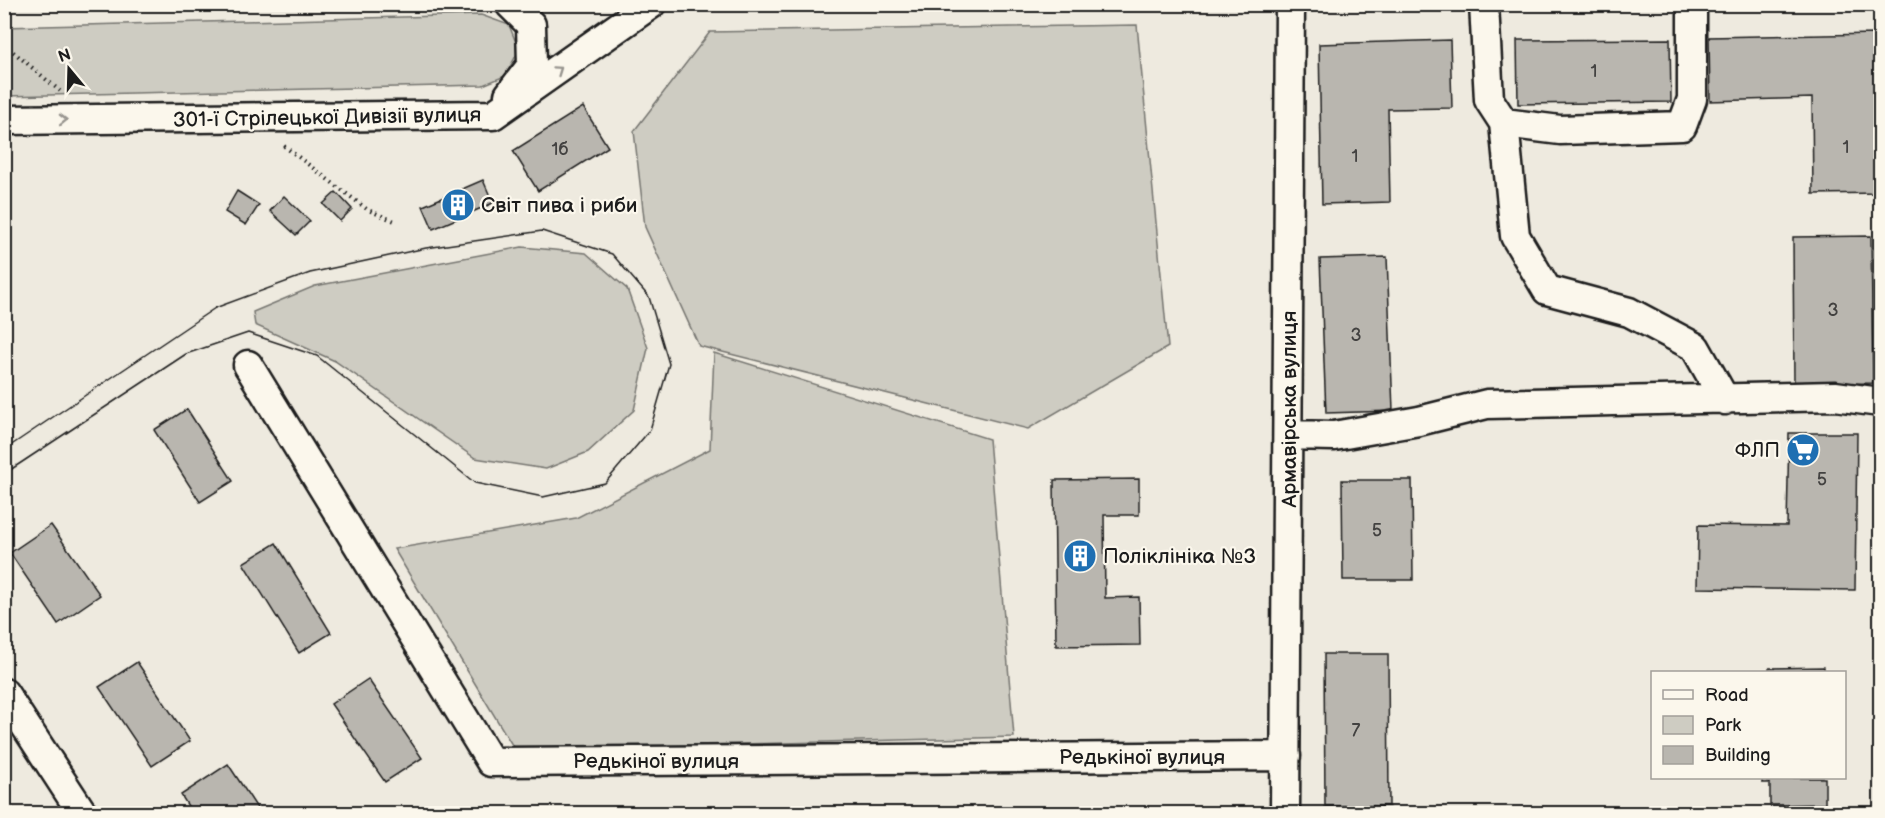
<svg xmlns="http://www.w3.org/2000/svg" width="1885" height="818" font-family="'Balsamiq Sans',sans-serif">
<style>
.green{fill:#ceccc2;stroke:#75746f;stroke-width:1.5}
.building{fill:#b9b6af;stroke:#1c1c1c;stroke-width:1.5}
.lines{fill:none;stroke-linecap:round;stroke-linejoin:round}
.minor-casing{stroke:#1c1c1c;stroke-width:33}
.path{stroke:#1c1c1c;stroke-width:4;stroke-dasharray:1.5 4.5;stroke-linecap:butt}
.minor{stroke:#fbf7ec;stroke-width:28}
.tram{stroke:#1c1c1c;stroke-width:1.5}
.oneway{stroke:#97948e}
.labels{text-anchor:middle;stroke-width:4.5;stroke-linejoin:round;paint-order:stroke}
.number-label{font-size:18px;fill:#434241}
.street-label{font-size:21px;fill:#1c1c1c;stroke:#fbf7ec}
.poi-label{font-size:21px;fill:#1c1c1c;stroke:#fbf7ec;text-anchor:start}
</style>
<rect width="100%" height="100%" fill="#eeeadf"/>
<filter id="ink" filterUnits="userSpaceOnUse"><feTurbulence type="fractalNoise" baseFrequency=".0167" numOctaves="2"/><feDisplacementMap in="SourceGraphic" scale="12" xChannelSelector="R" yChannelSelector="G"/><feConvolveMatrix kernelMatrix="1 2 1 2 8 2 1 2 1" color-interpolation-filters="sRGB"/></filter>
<g filter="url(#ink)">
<path class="green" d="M481,15L509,25L519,50L505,76L483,85L5,96L4,27Z
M1137,25L1168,347L1028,429L699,346L645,227L634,131L710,32Z
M522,247L586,253L627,289L648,348L634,410L588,452L546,469L475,458L335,361L255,325L253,312L315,286Z
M714,353L989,439L1014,737L515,750L394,549L576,518L710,449Z"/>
<path class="building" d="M1877,34L1880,193L1813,194L1812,98L1710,101L1709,37Z
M1670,39L1671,102L1518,104L1517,40Z
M1450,40L1452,108L1388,109L1390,202L1322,204L1319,44Z
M583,107L608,147L538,191L513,151Z
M483,180L493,203L433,229L423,206Z
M237,191L259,205L246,225L225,212Z
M336,192L352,209L340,221L323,204Z
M284,196L310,221L296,235L270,211Z
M1871,236L1873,383L1794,385L1793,237Z
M1387,257L1393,411L1326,413L1320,259Z
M187,409L233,481L200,502L154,430Z
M1789,433H1857L1855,590L1697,588L1698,525L1787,526Z
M1139,479V515H1104L1105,598L1139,597L1140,645L1056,646L1054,480Z
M1342,480H1412L1413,580H1343Z
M51,525L100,595L58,624L10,553Z
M276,543L331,633L299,653L243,563Z
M1324,654H1388L1389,806H1325Z
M137,662L190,741L152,766L99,687Z
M1824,667V672H1769V668Z
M368,679L422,758L385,782L331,704Z
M228,764L261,814H193L181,795Z
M1762,778H1825V804L1770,805V783H1762Z"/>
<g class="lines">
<g class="minor-casing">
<path id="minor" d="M1484,4L1489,100L1504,123L1560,130L1682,126L1692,99V4
M509,95L532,65L531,25L510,4
M4,120L493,115L651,4
M1504,123L1515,236L1547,290L1629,312L1695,347L1725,400
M248,365L491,762L1286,756
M1289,435L1334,436L1419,421L1487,404L1835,396L1880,402
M4,693L83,814
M1285,814L1290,4"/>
</g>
<path class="path" d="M4,44L60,91
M284,146L368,210L397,222"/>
<use href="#minor" class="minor"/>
<path class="tram" d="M4,450L215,308L310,273L426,248L542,231L612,254L649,297L669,364L650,430L605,483L543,497L475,483L317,356L248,333L186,354L4,474"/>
</g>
<defs><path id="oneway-chevron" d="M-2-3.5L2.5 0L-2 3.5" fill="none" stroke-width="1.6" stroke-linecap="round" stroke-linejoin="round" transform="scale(1.5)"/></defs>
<g class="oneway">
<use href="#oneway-chevron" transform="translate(558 70) rotate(-35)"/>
<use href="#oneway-chevron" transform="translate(63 120) rotate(-1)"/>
</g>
</g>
<defs>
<g id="building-disc" transform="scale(1.725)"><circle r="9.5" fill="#1f6fb2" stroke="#fbf7ec"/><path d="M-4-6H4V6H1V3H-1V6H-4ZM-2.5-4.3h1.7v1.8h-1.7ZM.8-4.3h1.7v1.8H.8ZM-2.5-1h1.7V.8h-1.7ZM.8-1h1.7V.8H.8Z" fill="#fff"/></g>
<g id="supermarket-disc" transform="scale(1.725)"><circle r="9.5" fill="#1f6fb2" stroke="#fbf7ec"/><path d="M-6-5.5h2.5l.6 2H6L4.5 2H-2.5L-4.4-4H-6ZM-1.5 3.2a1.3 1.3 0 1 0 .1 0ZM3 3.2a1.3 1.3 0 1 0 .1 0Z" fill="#fff"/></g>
</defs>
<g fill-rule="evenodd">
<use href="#building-disc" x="458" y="205"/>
<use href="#supermarket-disc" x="1803" y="450"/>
<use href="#building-disc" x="1080" y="556"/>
</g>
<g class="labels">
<g class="number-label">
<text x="1594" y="77">1</text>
<text x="1846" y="153">1</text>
<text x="560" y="155">1б</text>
<text x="1355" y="162">1</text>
<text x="1833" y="316">3</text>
<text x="1356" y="341">3</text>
<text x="1822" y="485">5</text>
<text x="1377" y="536">5</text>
<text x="1356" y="736">7</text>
</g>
<g class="street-label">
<text transform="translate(327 117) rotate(-1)" y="7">301-ї Стрілецької Дивізії вулиця</text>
<text transform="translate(1289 409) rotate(-90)" y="7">Армавірська вулиця</text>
<text x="1142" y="764">Редькіної вулиця</text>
<text x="656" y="768">Редькіної вулиця</text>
</g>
<g class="poi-label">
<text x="481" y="212">Світ пива і риби</text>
<text x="1780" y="457" text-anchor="end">ФЛП</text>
<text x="1103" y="563">Поліклініка №3</text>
</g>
</g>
<rect width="1885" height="818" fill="none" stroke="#fbf7ec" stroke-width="24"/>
<rect x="12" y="12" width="1861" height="794" fill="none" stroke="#1c1c1c" stroke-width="2" filter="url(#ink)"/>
<rect x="1651" y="671" width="195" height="108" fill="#fbf7ec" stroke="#a29f99" stroke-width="1.5"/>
<rect x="1663" y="690" width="30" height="9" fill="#fbf7ec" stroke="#a29f99" stroke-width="1.5"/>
<text x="1705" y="701" font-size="18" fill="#1c1c1c">Road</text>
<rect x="1663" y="716" width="30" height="18" fill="#ceccc2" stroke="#a29f99" stroke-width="1.5"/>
<text x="1705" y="731" font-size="18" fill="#1c1c1c">Park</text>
<rect x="1663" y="746" width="30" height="18" fill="#b9b6af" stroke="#a29f99" stroke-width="1.5"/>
<text x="1705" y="761" font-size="18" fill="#1c1c1c">Building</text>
<g transform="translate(69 69) rotate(341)" stroke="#fbf7ec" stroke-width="4.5" paint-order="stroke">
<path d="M0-4.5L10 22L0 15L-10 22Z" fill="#1c1c1c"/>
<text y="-9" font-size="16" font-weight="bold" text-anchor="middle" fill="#1c1c1c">N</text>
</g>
</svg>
